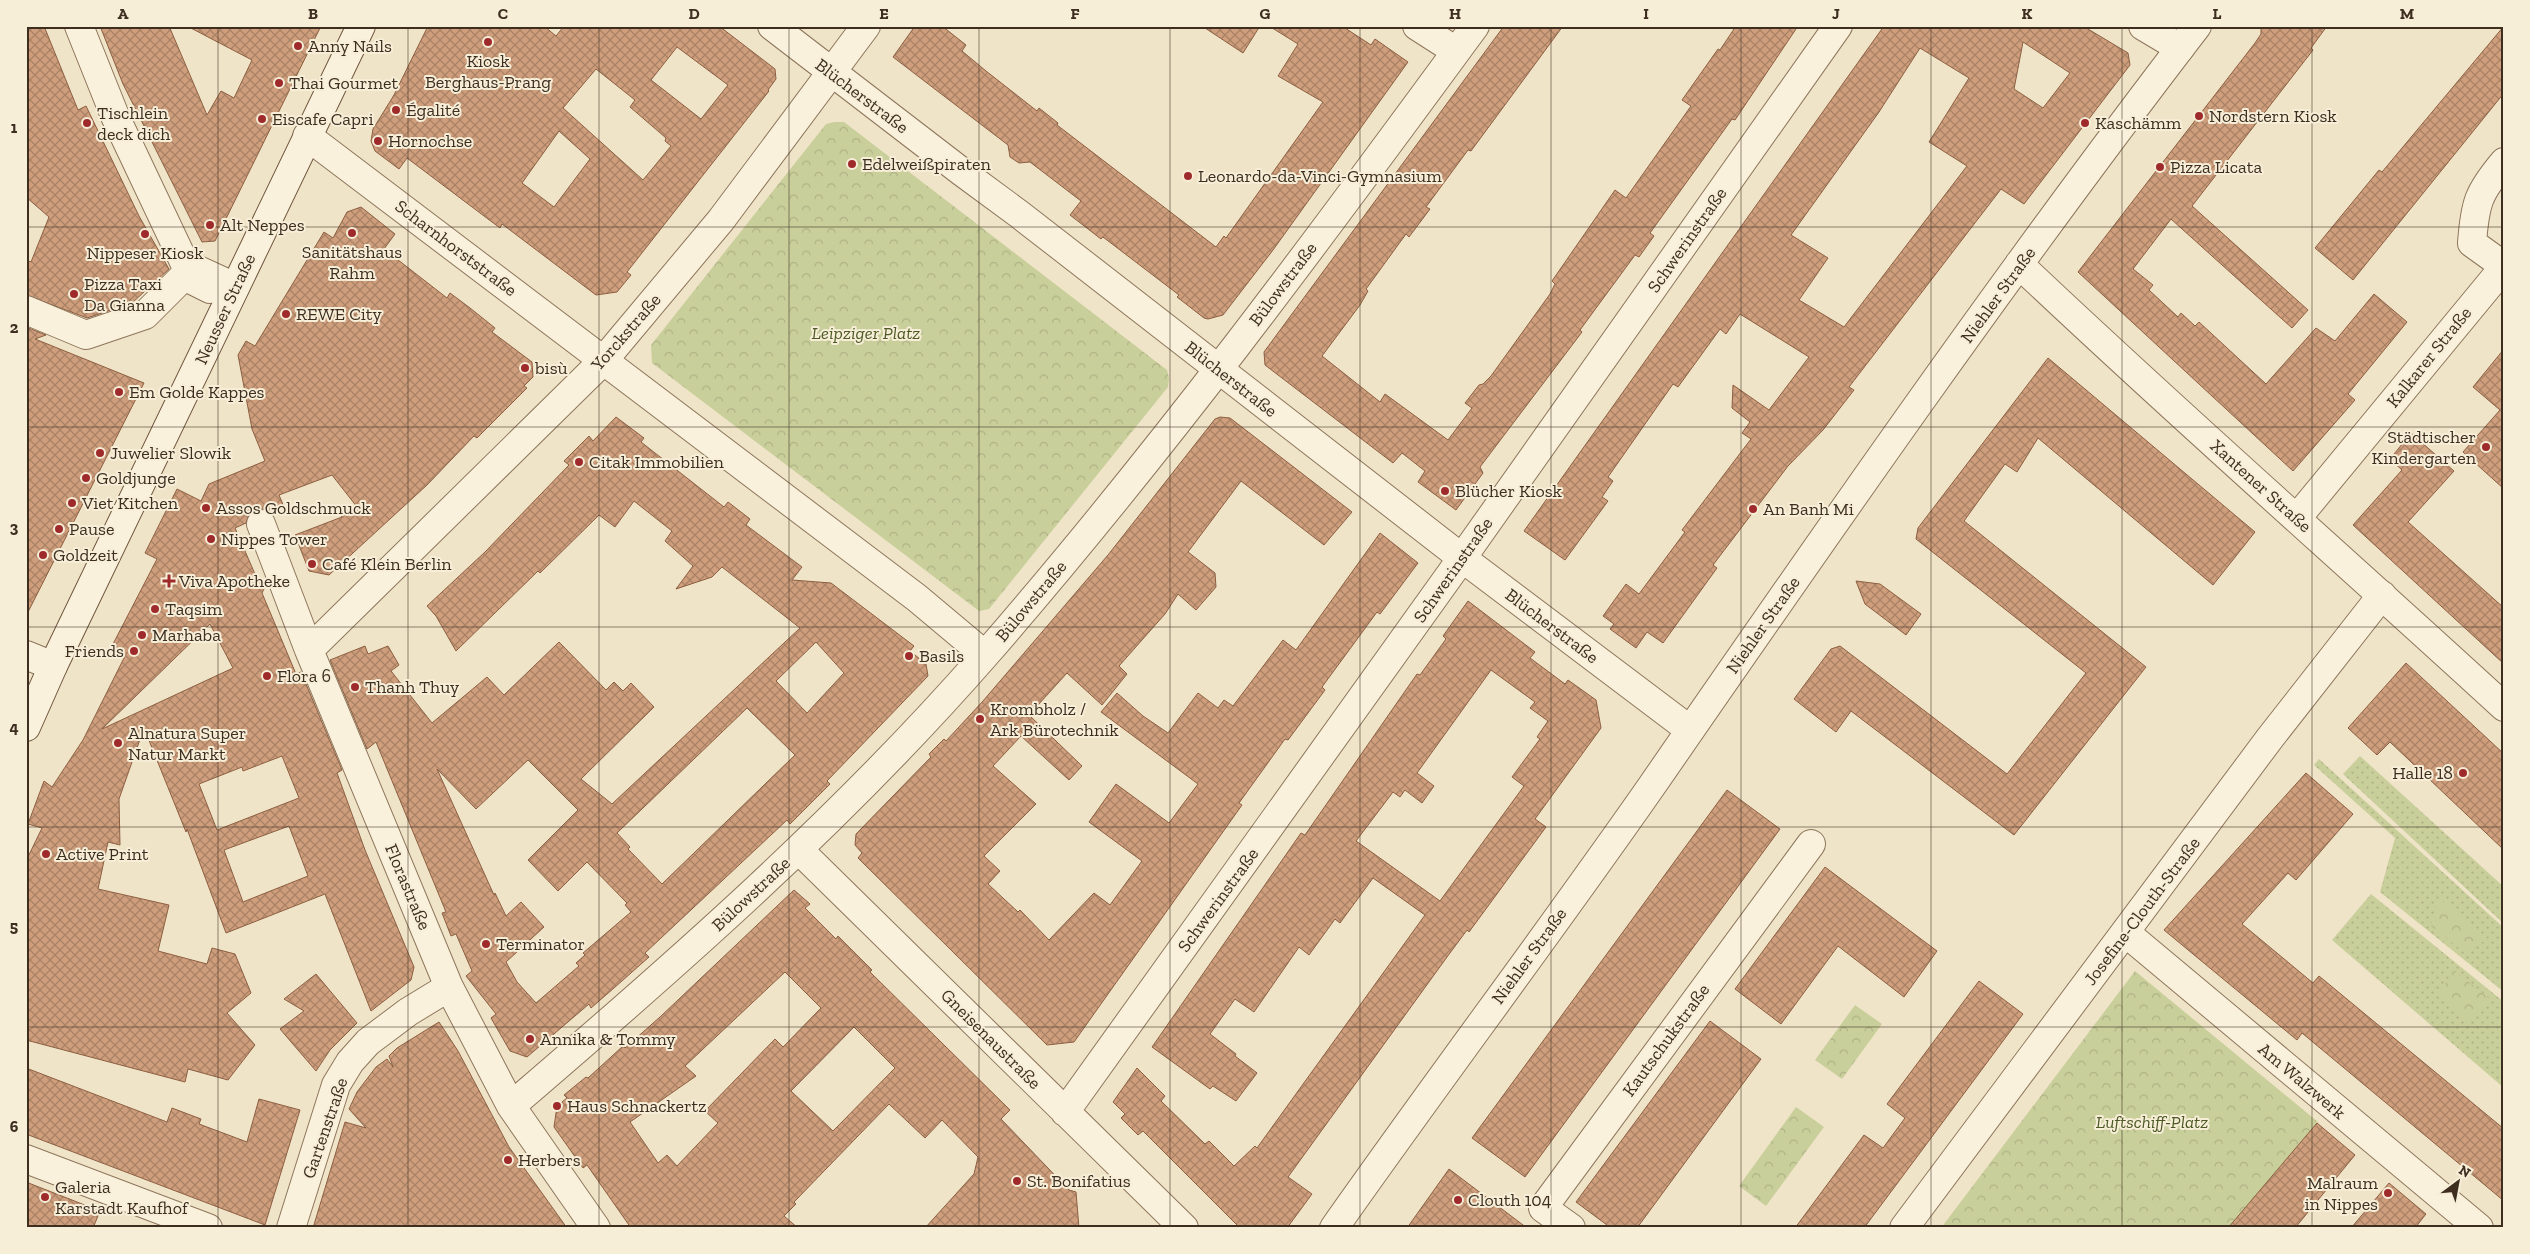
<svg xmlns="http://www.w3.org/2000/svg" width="2530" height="1254" font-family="'Zilla Slab',serif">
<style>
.grass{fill:url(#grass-dots)}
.park{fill:url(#park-crowns)}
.building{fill:url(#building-cross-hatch);stroke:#8d5f41;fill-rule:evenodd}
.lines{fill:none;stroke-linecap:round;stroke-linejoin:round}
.minor-casing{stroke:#8d765c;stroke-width:30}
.tertiary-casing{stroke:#8d765c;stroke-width:30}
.secondary-casing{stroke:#6f573f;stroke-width:30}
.minor{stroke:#faf1dc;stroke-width:28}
.tertiary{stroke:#faf1dc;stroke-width:28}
.secondary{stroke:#faf1dc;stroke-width:28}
.grid{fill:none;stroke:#3d2e20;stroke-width:1;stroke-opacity:0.55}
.poi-dot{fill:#9e2a2b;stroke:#f7eed8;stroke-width:2}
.labels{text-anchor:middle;stroke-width:4;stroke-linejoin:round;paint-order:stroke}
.poi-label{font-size:18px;fill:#3d2e20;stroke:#f7eed8;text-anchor:start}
.street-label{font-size:18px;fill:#3d2e20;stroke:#f7eed8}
.park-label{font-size:18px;font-style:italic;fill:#4d5a26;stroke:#f7eed8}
.neatline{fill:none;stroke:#3d2e20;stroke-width:2}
.grid-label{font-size:16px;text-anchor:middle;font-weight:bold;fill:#3d2e20}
</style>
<defs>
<pattern id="grass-dots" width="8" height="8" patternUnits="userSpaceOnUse" patternTransform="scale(1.25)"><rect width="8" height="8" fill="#c9cf9b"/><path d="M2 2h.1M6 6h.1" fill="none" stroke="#aeb285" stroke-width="1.8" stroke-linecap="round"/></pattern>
<pattern id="park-crowns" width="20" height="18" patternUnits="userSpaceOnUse" patternTransform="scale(1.25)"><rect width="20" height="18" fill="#c9cf9b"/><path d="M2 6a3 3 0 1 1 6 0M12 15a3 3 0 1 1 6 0" fill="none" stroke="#aeb285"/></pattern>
<pattern id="building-cross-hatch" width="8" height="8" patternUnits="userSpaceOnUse" patternTransform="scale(1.25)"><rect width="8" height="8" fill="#cf9f7d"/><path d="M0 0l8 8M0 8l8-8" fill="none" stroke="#a98266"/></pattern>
</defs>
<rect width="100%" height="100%" fill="#f0e4c8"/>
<path class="grass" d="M2360,756L2504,887V924L2343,774Z
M2319,759L2504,928V992L2380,892L2395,838L2314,765Z
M2371,894L2504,1002V1088L2332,940Z"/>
<path class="park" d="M834,122H844L1167,370L1169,378L1168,387L989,609L979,611L652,363L651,345L826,124Z
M2438,898L2488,939L2464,952L2431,926Z
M2453,969L2492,1001L2469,1021L2439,996Z
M2135,971L2318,1122L2229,1228H1941Z
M1855,1005L1882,1024L1842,1079L1815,1060Z
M1796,1107L1824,1127L1766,1206L1739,1186Z"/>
<path class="building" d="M26,26H44L78,110L86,106L139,216L169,269L132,303L87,318L26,295V260L31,262L49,217L26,197Z
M100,26H169L207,115L221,91L234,98L252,60L187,26H321L215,241L202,242L123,84Z
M428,26H544L556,36L564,26H719L775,69L776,79L768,90L769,91L627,272L631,275L617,292L596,295L502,224L500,228L407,158L399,169L375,151L371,141L373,129L394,95ZM677,47L728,85L701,119L651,80ZM596,69L635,100L630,107L666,138L665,141L671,146L643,180L563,108ZM559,131L590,159L554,207L522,183Z
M915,26H942L966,45L962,51L986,71L1037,111L1039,108L1058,123L1057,125L1216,247L1224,236L1226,238L1323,102L1278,76L1298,44L1269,26H1342L1371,45L1375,39L1408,62L1273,250L1223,315L1208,319L1204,318L1177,297L1179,295L1103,237L1101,239L1070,215L1081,201L1030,162L1019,163L1010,157L1008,145L893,57Z
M1202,26H1260L1243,53Z
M1504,26H1563L1471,151L1468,150L1426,207L1430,209L1409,237L1406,234L1366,289L1368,291L1360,305L1322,356L1380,402L1385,394L1448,440L1472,408L1465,403L1479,385L1483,384L1491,376L1550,294L1555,284L1552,281L1615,190L1626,198L1691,106L1682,100L1718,49L1720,50L1736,26H1798L1735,120L1732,119L1650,233L1654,236L1639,257L1635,255L1580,330L1582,332L1480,467L1483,473L1456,510L1418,482L1425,471L1402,453L1393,463L1265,365L1264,352Z
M1884,26H2083L2128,53L2130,65L2024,204L2001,189L1849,387L1854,390L1823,430L1788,466L1713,565L1717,568L1663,643L1647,632L1636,648L1610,629L1614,624L1603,616L1626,584L1639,594L1685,532L1682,530L1751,439L1742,433L1750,422L1732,408L1733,385L1769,410L1809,357L1740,314L1726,334L1720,329L1678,387L1673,384L1608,477L1613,481L1602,497L1608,501L1565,560L1524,531ZM2023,42L2070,73L2043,108L2014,89ZM1920,48L1969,78L1929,142L1967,166L1844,327L1799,300L1828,258L1791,235L1879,112Z
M2261,26H2327L2311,48L2313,50L2192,206L2308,310L2292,328L2171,219L2133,269L2153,285L2149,290L2178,317L2181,313L2195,326L2199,322L2266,384L2316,328L2335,341L2374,294L2407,322L2348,394L2355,400L2293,471L2078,272L2255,43L2261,34Z
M2504,26V93L2353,280L2315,248L2379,170L2382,172Z
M361,207L395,234L384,249L447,298L450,293L470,308L495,328L492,332L532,362L533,377L524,386L527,388L477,438L474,436L427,485L329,575L309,571L295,535L342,517L340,514L357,507L332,475L279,495L284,507L271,513L264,509L255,510L249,515L246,523L235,528L258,581L266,585L262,593L283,643L296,674L301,672L342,770L337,773L365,850L414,967L411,980L371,1011L325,894L226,933L187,829L186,832L144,728L119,799L120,845L108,842L98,889L169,905L158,951L207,964L212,948L235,954L251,993L227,1013L255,1045L228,1080L188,1069L185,1082L26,1040V861L42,828L28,824L44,781L52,787L83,740L125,656L114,650L115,648L112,646L157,559L145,553L177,489L201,501L209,484L265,461L252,429L238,355L246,341L255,346L324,232L333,238L347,212ZM210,624L233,668L102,729ZM282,756L299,798L217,830L199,784L242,767L243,771ZM289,826L308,876L243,902L224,850Z
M26,327L46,335L35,339L144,383L26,616Z
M2504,349V489L2463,452L2500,410L2473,387Z
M2048,358L2255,532L2213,585L2038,438L2017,472L2005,464L1964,521L2146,667L2014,835L1851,711L1836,732L1794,699L1831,649L1840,646L2007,774L2086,673L1916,539L1918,528Z
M616,417L644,438L641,442L724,507L728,502L750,519L746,525L802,567L792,580L831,583L914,646L910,651L926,664L928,676L827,781L830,784L790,824L787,820L645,953L649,957L614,988L591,1008L589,1004L527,1057L510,1051L491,1018L496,1014L466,976L472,971L456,934L451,936L442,913L446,912L376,742L367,749L330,660L365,646L368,654L388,646L399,665L391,671L432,723L487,677L504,695L559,642L606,690L614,682L623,691L631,683L654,707L581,779L612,804L800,628L722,567L712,577L676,589L693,566L665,541L672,531L634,501L615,527L599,515L540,573L538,571L456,651L436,616L427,606L485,552L569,465L564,461L589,436L593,441ZM816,642L844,673L807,713L776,681ZM747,708L795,755L662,884L628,849L630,847L617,833ZM528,760L578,810L528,860L558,891L587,862L627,903L625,905L631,912L583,953L585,955L576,963L579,966L536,1003L517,982L506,962L544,927L521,902L506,916L495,893L494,895L437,769L476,809Z
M1220,417L1230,418L1352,512L1324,545L1241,481L1188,552L1215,573L1216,587L1196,610L1178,594L1165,614L1119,666L1127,674L1102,705L1067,673L1029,715L1082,766L1069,780L1021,736L993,766L1036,804L984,856L1000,871L988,884L1018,912L1020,910L1049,940L1094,893L1110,905L1142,861L1089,822L1116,784L1169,823L1198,784L1101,712L1117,693L1143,716L1168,733L1198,693L1218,708L1224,700L1233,706L1283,640L1296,650L1380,533L1418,563L1380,614L1377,612L1322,687L1325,690L1288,740L1285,739L1239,803L1242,805L1074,1042L1047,1045L858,858L862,853L855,845L856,834L931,757L929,754L944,739L946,741L983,701L1108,555L1215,419Z
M2411,433L2454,471L2408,522L2504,608V664L2353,525L2402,470L2390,459Z
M1856,581L1880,584L1921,614L1906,635L1865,604Z
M1468,601L1535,652L1530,658L1565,684L1568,680L1596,700L1601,728L1535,819L1546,827L1469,932L1467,930L1447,957L1288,1177L1312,1194L1287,1228H1240L1143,1131L1138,1135L1121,1118L1125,1114L1113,1102L1137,1068L1165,1096L1161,1101L1205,1144L1209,1141L1234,1166L1255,1146L1257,1148L1425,915L1373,878L1340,923L1335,919L1309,955L1299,947L1254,1012L1235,999L1210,1034L1236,1054L1235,1056L1257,1073L1236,1101L1213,1086L1210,1089L1152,1047L1269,879L1301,833L1305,835L1417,674L1420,675L1446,639L1443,636ZM1491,670L1535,702L1530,708L1548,721L1537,737L1540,739L1512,777L1524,786L1440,901L1356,841L1393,792L1400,797L1405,790L1422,803L1434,786L1417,773Z
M2406,663L2504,754V850L2390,742L2377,755L2348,728Z
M2306,773L2353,814L2296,880L2288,873L2242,924L2313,983L2319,976L2504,1129V1201L2302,1033L2297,1040L2164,930Z
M1727,790L1780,829L1525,1177L1472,1138Z
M1825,867L1937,951L1904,997L1838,946L1781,1024L1735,989Z
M794,890L810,904L805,908L836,939L838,936L872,970L870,972L1010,1110L1001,1119L1069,1190L1076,1192L1079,1228H925L974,1174L978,1157L942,1120L925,1138L889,1104L794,1202L796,1204L784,1216L798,1228H631L587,1165L583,1168L554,1127L557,1106L567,1098L564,1095L586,1077L588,1078L623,1046L625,1048L660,1017ZM785,972L821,1008L783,1047L775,1039L705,1111L718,1123L677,1166L667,1155L658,1163L630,1122L696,1076L685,1066ZM854,1027L895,1068L833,1131L791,1091Z
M316,974L357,1023L330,1050L316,1071L280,1029L304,1011L284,999Z
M1979,981L2023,1014L1931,1138L1864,1228H1795L1864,1135L1883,1148L1905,1118L1887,1104Z
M1710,1021L1761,1059L1637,1228H1611L1576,1202Z
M439,1022L458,1051L509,1147L567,1228H313L345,1122L366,1128L349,1109L357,1092L376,1067L387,1059L393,1067L389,1056L397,1048Z
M26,1068L167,1122L172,1108L201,1119L199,1124L247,1142L259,1099L300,1110L265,1225L26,1134Z
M2317,1123L2355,1155L2295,1228H2228Z
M1449,1169L1527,1228H1407Z
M26,1182L100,1211L93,1228H26Z
M2389,1183L2426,1214L2415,1228H2351Z"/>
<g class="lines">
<g class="minor-casing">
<path id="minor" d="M79,26L115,116L185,264L235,287
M772,26L962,172L1019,214L1462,558L1690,730
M1417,26L1456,51
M2143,26L2180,48
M307,136L917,598L985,655
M2504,162C2478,193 2475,203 2472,243L2504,266
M26,310L86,335L145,315L184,276L210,289
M2297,518L2504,267
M261,524L309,650L449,987L511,1106L596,1228
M309,650L603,361L721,220L866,26
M26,655L53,666
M799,850L1184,1228
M2126,933L2479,1228
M511,1106C677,964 842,819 986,654C1160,454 1318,240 1475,26
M1065,1112L1462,558L1838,26
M26,1159L208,1228
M291,1228L336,1085L350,1062L368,1042L408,1012L449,987
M1571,1228L1543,1208L1811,844
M1904,1228L2270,738L2382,595"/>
</g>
<g class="tertiary-casing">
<path id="tertiary" d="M2019,264C2178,415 2343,559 2504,707
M1334,1228C1438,1080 1547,936 1651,787C1828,531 2007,273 2197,26"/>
</g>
<g class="secondary-casing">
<path id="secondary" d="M26,727L53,666L361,26"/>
</g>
<use href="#minor" class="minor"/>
<use href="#tertiary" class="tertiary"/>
<use href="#secondary" class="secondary"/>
</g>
<path class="grid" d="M218,26V1228M408,26V1228M599,26V1228M789,26V1228M979,26V1228M1170,26V1228M1360,26V1228M1551,26V1228M1741,26V1228M1931,26V1228M2122,26V1228M2312,26V1228M26,227H2504M26,427H2504M26,627H2504M26,827H2504M26,1027H2504"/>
<g class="poi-dot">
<circle cx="488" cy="42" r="5"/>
<circle cx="298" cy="46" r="5"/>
<circle cx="279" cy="83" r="5"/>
<circle cx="396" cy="110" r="5"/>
<circle cx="2199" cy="116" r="5"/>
<circle cx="262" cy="119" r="5"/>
<circle cx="87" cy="123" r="5"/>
<circle cx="2085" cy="123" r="5"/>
<circle cx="378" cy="141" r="5"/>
<circle cx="852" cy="164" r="5"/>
<circle cx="2160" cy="167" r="5"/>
<circle cx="1188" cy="176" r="5"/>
<circle cx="210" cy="225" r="5"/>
<circle cx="352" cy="233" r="5"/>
<circle cx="145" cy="234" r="5"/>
<circle cx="74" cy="294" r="5"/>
<circle cx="286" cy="314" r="5"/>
<circle cx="525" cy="368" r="5"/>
<circle cx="119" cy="392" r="5"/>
<circle cx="2486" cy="447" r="5"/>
<circle cx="100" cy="453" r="5"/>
<circle cx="579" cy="462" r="5"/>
<circle cx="86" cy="478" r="5"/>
<circle cx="1445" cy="491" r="5"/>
<circle cx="72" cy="503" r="5"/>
<circle cx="206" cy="508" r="5"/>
<circle cx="1753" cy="509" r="5"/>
<circle cx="59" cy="529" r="5"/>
<circle cx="211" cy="539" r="5"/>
<circle cx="43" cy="555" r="5"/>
<circle cx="312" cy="564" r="5"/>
<path d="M166.5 573.5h5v5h5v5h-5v5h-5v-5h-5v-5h5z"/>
<circle cx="155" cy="609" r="5"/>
<circle cx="142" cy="635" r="5"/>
<circle cx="134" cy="651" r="5"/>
<circle cx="909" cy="656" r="5"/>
<circle cx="267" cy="676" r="5"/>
<circle cx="355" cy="687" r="5"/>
<circle cx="980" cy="719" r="5"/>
<circle cx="118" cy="743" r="5"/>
<circle cx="2463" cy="773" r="5"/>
<circle cx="46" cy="854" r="5"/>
<circle cx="486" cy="944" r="5"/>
<circle cx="530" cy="1039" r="5"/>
<circle cx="557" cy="1106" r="5"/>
<circle cx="508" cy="1160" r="5"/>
<circle cx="1017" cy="1181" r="5"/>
<circle cx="2388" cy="1193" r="5"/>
<circle cx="45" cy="1197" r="5"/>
<circle cx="1458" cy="1200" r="5"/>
</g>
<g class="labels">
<g class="poi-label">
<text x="308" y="52">Anny Nails</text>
<text x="488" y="67" text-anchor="middle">Kiosk<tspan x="488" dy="21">Berghaus-Prang</tspan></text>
<text x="289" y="89">Thai Gourmet</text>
<text x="406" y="116">Égalité</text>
<text x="97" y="119">Tischlein<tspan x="97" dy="21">deck dich</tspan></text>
<text x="2209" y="122">Nordstern Kiosk</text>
<text x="272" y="125">Eiscafe Capri</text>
<text x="2095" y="129">Kaschämm</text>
<text x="388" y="147">Hornochse</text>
<text x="862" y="170">Edelweißpiraten</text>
<text x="2170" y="173">Pizza Licata</text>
<text x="1198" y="182">Leonardo-da-Vinci-Gymnasium</text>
<text x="220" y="231">Alt Neppes</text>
<text x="352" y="258" text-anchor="middle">Sanitätshaus<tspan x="352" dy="21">Rahm</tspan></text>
<text x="145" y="259" text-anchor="middle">Nippeser Kiosk</text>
<text x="84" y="290">Pizza Taxi<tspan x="84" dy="21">Da Gianna</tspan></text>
<text x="296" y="320">REWE City</text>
<text x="535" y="374">bisù</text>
<text x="129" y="398">Em Golde Kappes</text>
<text x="2476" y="443" text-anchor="end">Städtischer<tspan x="2476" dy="21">Kindergarten</tspan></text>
<text x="110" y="459">Juwelier Slowik</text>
<text x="589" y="468">Citak Immobilien</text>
<text x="96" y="484">Goldjunge</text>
<text x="1455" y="497">Blücher Kiosk</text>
<text x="82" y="509">Viet Kitchen</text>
<text x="216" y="514">Assos Goldschmuck</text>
<text x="1763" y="515">An Banh Mi</text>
<text x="69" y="535">Pause</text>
<text x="221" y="545">Nippes Tower</text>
<text x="53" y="561">Goldzeit</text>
<text x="322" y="570">Café Klein Berlin</text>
<text x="179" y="587">Viva Apotheke</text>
<text x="165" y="615">Taqsim</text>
<text x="152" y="641">Marhaba</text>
<text x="124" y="657" text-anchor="end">Friends</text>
<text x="919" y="662">Basils</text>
<text x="277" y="682">Flora 6</text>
<text x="365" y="693">Thanh Thuy</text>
<text x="990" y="715">Krombholz /<tspan x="990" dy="21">Ark Bürotechnik</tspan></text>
<text x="128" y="739">Alnatura Super<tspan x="128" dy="21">Natur Markt</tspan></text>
<text x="2453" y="779" text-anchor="end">Halle 18</text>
<text x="56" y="860">Active Print</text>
<text x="496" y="950">Terminator</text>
<text x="540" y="1045">Annika &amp; Tommy</text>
<text x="567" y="1112">Haus Schnackertz</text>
<text x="518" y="1166">Herbers</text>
<text x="1027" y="1187">St. Bonifatius</text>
<text x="2378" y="1189" text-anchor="end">Malraum<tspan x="2378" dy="21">in Nippes</tspan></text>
<text x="55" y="1193">Galeria<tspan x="55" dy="21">Karstadt Kaufhof</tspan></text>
<text x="1468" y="1206">Clouth 104</text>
</g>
<g class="street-label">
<text transform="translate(862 96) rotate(37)" y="6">Blücherstraße</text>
<text transform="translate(1687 240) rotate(-55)" y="6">Schwerinstraße</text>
<text transform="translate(456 248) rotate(37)" y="6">Scharnhorststraße</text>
<text transform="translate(1283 284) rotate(-53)" y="6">Bülowstraße</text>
<text transform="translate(1998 295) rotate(-54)" y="6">Niehler Straße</text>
<text transform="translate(225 309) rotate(-65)" y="6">Neusser Straße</text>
<text transform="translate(626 332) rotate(-49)" y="6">Yorckstraße</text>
<text transform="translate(2429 357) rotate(-51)" y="6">Kalkarer Straße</text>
<text transform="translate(1231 379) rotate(38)" y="6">Blücherstraße</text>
<text transform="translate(2261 486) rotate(42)" y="6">Xantener Straße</text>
<text transform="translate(1453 570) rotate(-55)" y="6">Schwerinstraße</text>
<text transform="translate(1031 601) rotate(-50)" y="6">Bülowstraße</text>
<text transform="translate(1763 625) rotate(-55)" y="6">Niehler Straße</text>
<text transform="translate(1552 626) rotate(37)" y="6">Blücherstraße</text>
<text transform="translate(408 887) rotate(67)" y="6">Florastraße</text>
<text transform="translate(751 894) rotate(-43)" y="6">Bülowstraße</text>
<text transform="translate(1218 900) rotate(-54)" y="6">Schwerinstraße</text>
<text transform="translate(2142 911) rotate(-53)" y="6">Josefine-Clouth-Straße</text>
<text transform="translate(1529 956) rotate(-54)" y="6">Niehler Straße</text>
<text transform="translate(991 1039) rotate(45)" y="6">Gneisenaustraße</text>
<text transform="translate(1666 1040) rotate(-54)" y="6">Kautschukstraße</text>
<text transform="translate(2302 1081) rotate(40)" y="6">Am Walzwerk</text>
<text transform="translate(325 1128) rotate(-71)" y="6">Gartenstraße</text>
</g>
<g class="park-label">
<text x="866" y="339">Leipziger Platz</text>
<text x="2152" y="1128">Luftschiff-Platz</text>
</g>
</g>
<rect width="2530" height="1254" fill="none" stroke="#f7eed8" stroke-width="55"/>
<g transform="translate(2458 1182) rotate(32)" stroke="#f7eed8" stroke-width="4" paint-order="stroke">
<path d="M0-4L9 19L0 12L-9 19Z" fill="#3d2e20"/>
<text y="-8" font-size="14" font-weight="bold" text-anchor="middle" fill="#3d2e20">N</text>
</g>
<rect x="28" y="28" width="2474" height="1198" class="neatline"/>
<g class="grid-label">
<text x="123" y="19">A</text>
<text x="313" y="19">B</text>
<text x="503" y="19">C</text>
<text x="694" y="19">D</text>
<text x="884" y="19">E</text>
<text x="1075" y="19">F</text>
<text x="1265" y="19">G</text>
<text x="1455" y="19">H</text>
<text x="1646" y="19">I</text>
<text x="1836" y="19">J</text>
<text x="2027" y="19">K</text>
<text x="2217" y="19">L</text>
<text x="2407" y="19">M</text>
<text x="14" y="133">1</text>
<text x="14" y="333">2</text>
<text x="14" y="533">3</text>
<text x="14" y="733">4</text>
<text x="14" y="932">5</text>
<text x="14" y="1132">6</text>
</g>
</svg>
